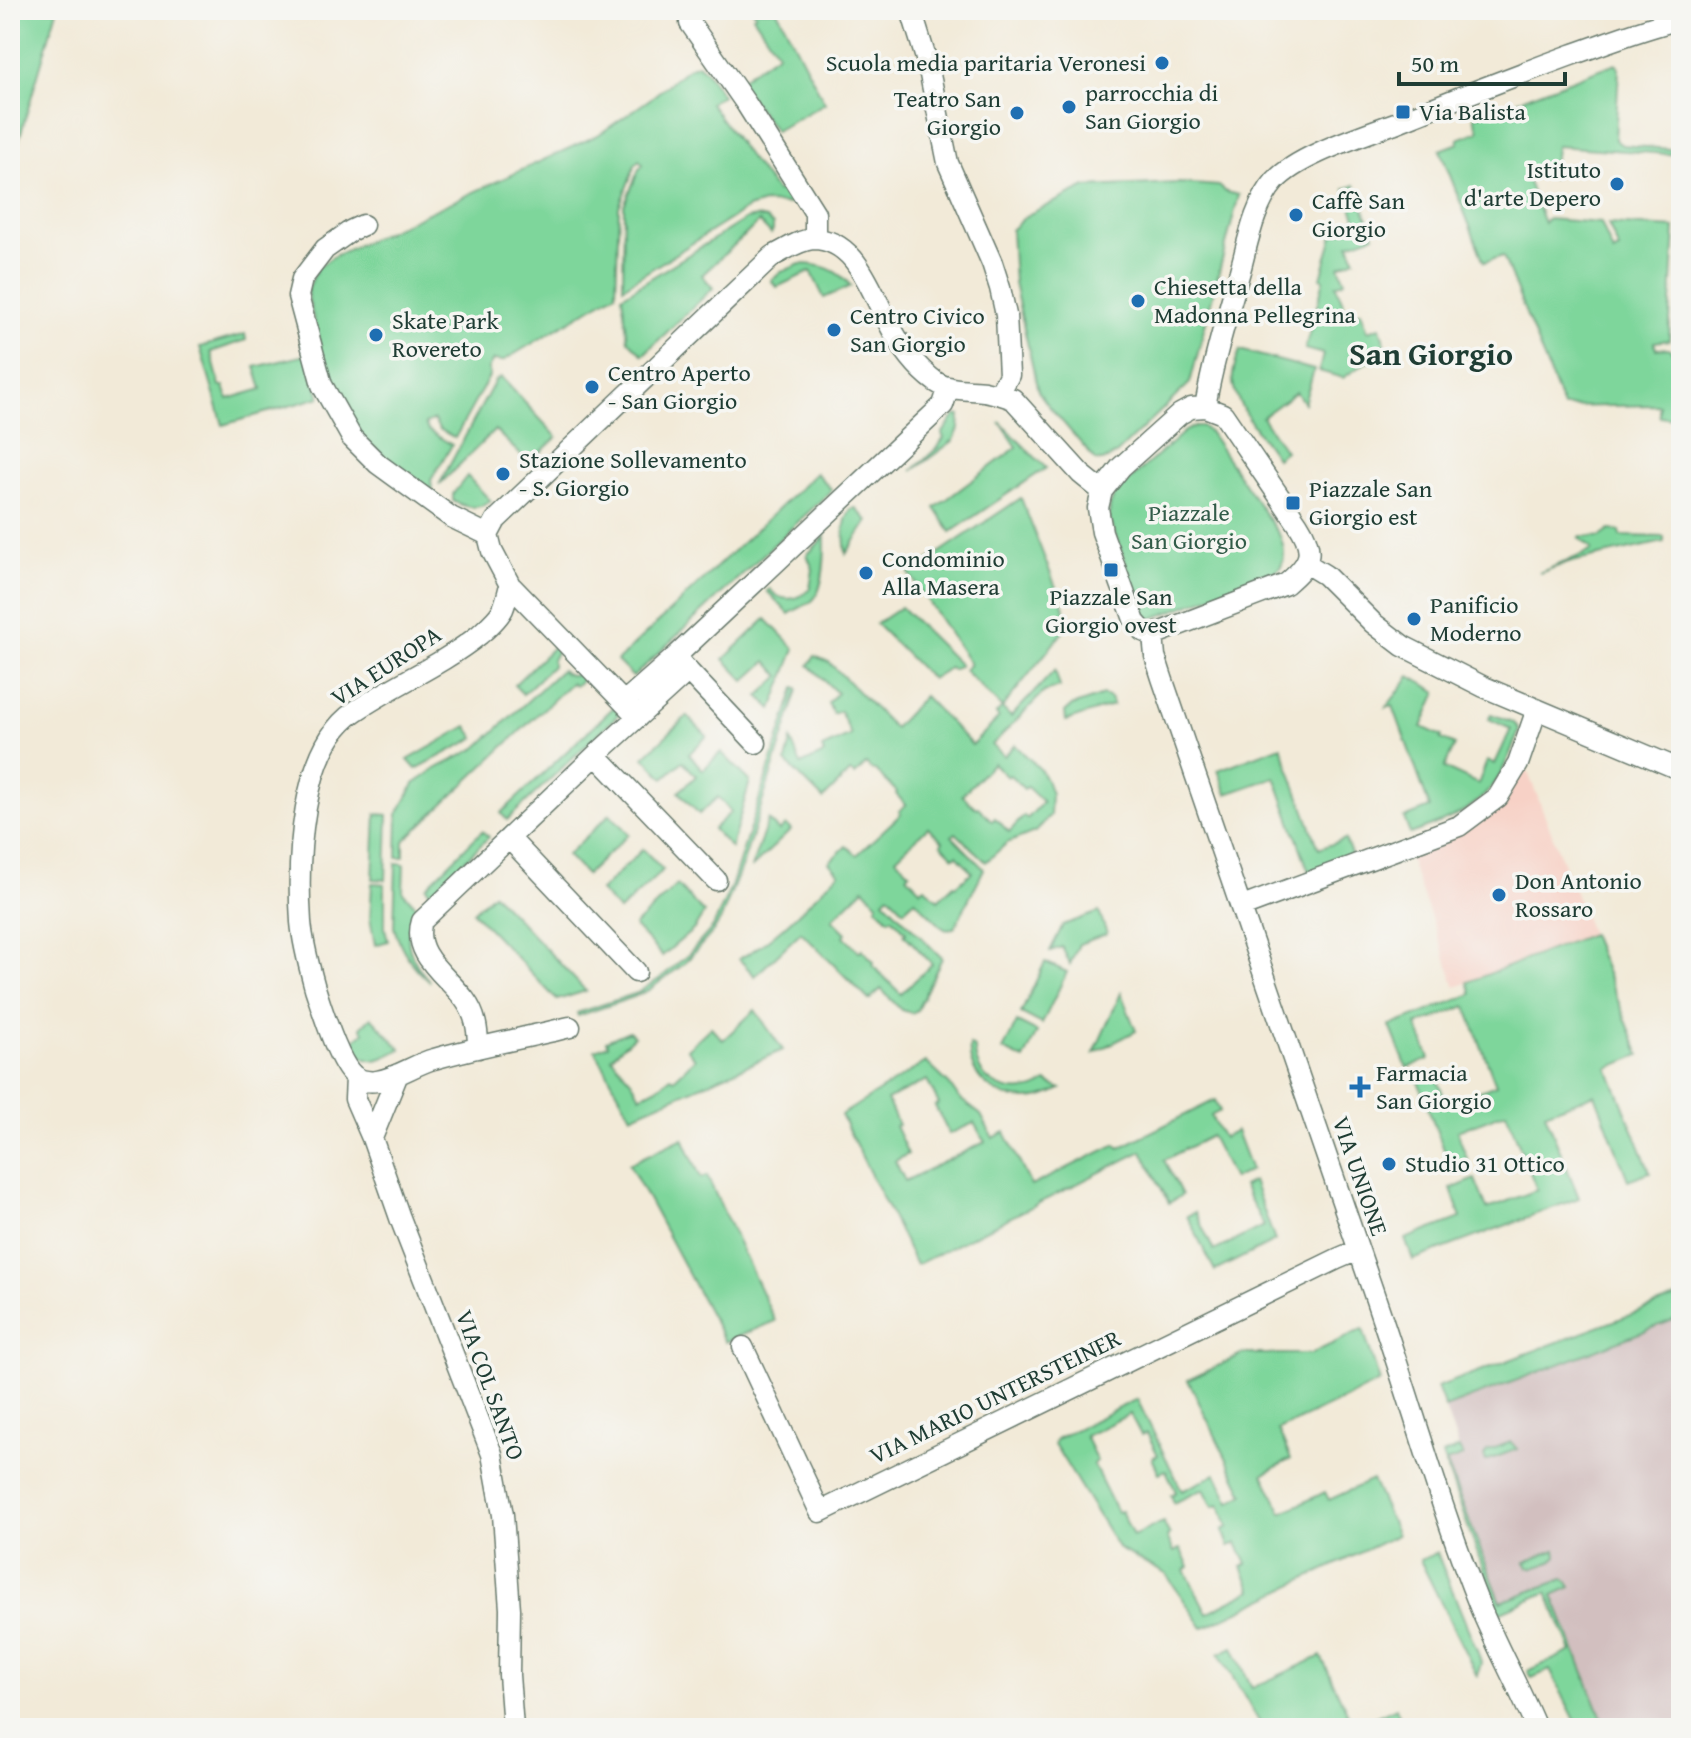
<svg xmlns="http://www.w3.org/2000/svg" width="1691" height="1738" font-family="'Gentium Book Plus',serif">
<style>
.built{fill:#f7d1c6}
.industrial{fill:#d2bfbf}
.green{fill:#7ed69b;stroke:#4e8a68;stroke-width:2;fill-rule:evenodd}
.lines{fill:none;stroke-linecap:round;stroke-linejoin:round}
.minor-casing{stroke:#697a6d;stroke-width:23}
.minor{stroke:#fff;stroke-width:20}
.poi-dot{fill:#1f6fb2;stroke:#f6f6f2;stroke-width:3}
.labels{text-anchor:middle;stroke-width:7;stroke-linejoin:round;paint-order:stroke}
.poi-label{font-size:24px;fill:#1f3d34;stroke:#f6f6f2;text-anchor:start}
.park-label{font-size:24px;fill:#325c49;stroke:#f6f6f2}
.street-label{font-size:24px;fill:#1f3d34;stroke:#f6f6f2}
.district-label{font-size:32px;font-weight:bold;fill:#1f3d34;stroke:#f6f6f2}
</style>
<rect width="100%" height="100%" fill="#f6f6f2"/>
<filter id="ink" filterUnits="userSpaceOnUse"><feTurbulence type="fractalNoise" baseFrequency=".0125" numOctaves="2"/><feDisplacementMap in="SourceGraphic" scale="16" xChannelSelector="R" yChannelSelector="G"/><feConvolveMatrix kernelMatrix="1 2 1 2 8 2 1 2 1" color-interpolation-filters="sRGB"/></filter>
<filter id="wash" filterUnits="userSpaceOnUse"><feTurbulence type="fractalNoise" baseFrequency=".006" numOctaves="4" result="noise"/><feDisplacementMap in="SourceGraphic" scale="32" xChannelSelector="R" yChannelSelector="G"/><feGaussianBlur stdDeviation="1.8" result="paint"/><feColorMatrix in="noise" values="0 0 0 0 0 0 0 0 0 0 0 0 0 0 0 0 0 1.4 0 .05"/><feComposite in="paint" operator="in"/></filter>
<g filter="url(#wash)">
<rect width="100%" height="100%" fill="#f2ead8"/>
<path class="built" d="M1524,762L1591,934L1456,987L1408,855L1478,825L1497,808Z"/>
<path class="industrial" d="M1681,1296V1728H1605L1547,1592L1499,1613L1442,1455L1459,1448L1437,1387Z"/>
<path class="green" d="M10,10H57L10,170Z
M753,10H777L825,103L775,131L738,81L778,53L753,16L756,14Z
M698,64L706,71L722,95L710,103L751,160L777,192L787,185L796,200L793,204L764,203L748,208L623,287L624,205L639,169L643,165L639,160L635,165L619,207L616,293L503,361L493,360L488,369L490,375L455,438L439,429L434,420L425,424L428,430L452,445L431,480L432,490L439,503L360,436L328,379L307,292L317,268L334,256L598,135L650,99L688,68Z
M1613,64L1617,65L1619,68L1615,140L1622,145L1681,150V155L1556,146L1553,178L1526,177L1544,223L1547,219L1601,223L1613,253L1619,250L1608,224L1675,228L1669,340L1654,342L1656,349L1669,348L1672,352L1681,375V419L1659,416V405L1563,407L1503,256L1484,262L1440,150L1459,143L1458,139L1479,131L1474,117Z
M1178,183L1219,186L1226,192L1239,195L1190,383L1115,455L1103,461H1096L1048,405L1038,391L1014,283L1011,230L1027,215L1086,187Z
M1355,185L1374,235L1349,244L1355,259L1339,266L1345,281L1336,285L1348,316L1361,311L1368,331L1380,327L1387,351L1362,365L1343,378L1319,371L1323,354L1305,349L1324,280L1321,278L1333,235L1359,225L1345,189Z
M757,217L766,219L773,225V231L771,234L759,222L702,275L713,288L643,355L628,340L622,296L746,219Z
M800,264C821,264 837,269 851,286L824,298L811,271L777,287L771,281L781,272Z
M245,334L246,340L211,352L220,386H224L228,399L262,389L255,367L306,355L320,397L223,425L200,347Z
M1240,350L1314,370L1304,403L1296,392L1262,417L1285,451L1276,458C1262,436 1230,401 1233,375C1234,367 1237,358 1240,350Z
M501,377L557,437L529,463L495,430L439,485L495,381Z
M960,415L959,429L954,440L912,471L938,447L944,438L942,434L955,416Z
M1000,422L1046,468L951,532L935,508L1017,447Z
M1196,426H1202L1210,433L1280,536C1285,549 1287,565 1274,573L1151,619L1145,615L1109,518L1110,506L1115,493L1185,431Z
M816,473L832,490L633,677L617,661Z
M467,476L491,501C478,510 466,508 453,501V494Z
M1021,498L1070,623L1002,708L1011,717L1055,670L1060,687L1044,692L992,745L1004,756L1015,745L1040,769L1046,780L1051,794L1050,815L1037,831L1007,843L986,862L956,833L952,836L984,869L955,927C949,930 946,931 942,927L915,900L904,910L889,895L884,900L942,958L917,1010L912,1013L901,1010L881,989L869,1000L801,932L755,976L739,959C778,938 808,903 839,873L829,862L846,846L857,855L901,814L899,811L906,805L896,794L897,792L875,770L873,771L866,764L855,775L850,772L823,799L786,762L791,740L801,765L824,754L822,748L851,735L840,711L833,714L828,703L837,693L809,665L815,656L829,662L894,728L924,696L972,745L999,718L996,714L1002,708L964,670L970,664L909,573ZM993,763L1007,777L1010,775L1024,789L1027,787L1043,802L1027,819L1024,816L1009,832L995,818L992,821L978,807L976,808L962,795ZM928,827L943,841L941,844L954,857L957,855L972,872L956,886L954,885L938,900L925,887L921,890L907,876L910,872L896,858ZM864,888L878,903L876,906L889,919L892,917L906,932L904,934L932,964L901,994L872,965L874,962L862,949L859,952L844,936L846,933L832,919Z
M856,508L868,521L846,554C844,538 842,523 851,509Z
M1610,530L1620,531L1621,536L1664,537V542L1567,563L1539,573L1591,551L1592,549L1579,538L1581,536L1600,537Z
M825,536C825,552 825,590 812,601C805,606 796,609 789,614L767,591L770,589C781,603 798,601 810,589L813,569L807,555Z
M901,607L960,665L952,670L949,668L931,679L876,624Z
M766,619L795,649L772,709L759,696L780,676L767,661L745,681L724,659Z
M556,644L559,647L552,660V666L523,694L514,685Z
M561,670C568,677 575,676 582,671L587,675L575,686L571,683L404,841V857H397L398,814L414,784L437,768L477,748Z
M1410,676L1437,692L1422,727L1442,736L1441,739L1455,745L1444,768L1478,784L1487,761L1495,764L1511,729L1489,719L1491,714L1513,722L1519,728L1518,734C1512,748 1507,763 1500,775C1481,809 1444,822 1410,834L1404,818L1430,808L1393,706L1386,708Z
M795,688H798V690L744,860L721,919L713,932L684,964L649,990L634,997L578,1016L577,1013L637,993L659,979L689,954L713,927L731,887Z
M1103,695L1110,698L1113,705L1066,721L1065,712L1072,706Z
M614,707L620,713L507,820L501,813Z
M687,716L707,736L689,754L703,770L721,752L750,781L731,848L713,829L731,812L718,797L699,814L679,792L696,776L683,761L664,778L644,757Z
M467,726L475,738L416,769L408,760Z
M1281,746L1319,849L1345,839L1352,856L1309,872L1275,777L1227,794L1218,770Z
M376,814L388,815L386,880L373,879Z
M610,814L629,834L586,875L567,855Z
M768,820L779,831L786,825L791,830L751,868Z
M482,831L489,837L431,893L426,887Z
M643,849L663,870L619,911L600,891Z
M396,863L404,864L403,892L415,905L418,912C399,938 411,960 430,982C413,967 400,949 394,927Z
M372,883L385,884V928L388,941L375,945L370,918Z
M677,885L704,913L694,929L662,956L634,926Z
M493,893L586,991L557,1000L473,912Z
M1099,912L1107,934L1079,944L1070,964L1062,947L1050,951L1063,925Z
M1591,934L1640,1055L1608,1068L1650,1172L1628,1180L1595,1094L1545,1113L1579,1198L1413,1260L1405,1239L1461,1218L1451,1189L1475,1179L1487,1209L1537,1190L1506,1112L1457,1131L1469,1164L1452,1171L1418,1081L1435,1074L1447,1104L1496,1085L1466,1006L1417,1025L1430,1059L1407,1068L1390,1026L1472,994L1468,982Z
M1045,962L1067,972L1042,1024L1021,1013Z
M1121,993L1136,1031L1094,1053Z
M755,1010L783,1050L631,1116L595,1050L608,1045L606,1041L629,1031L634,1036L611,1057L632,1081L640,1096L661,1085L671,1077L674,1079L695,1059L687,1049L711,1027L723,1040Z
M371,1017L401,1049C380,1060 364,1070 352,1042L364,1032L361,1027Z
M1017,1022L1037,1032L1024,1060L1003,1050Z
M970,1045L975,1048C974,1085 1017,1102 1046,1082L1061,1089C1053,1093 1045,1097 1036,1098C1004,1104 966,1081 970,1045Z
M926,1062L949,1084L959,1098L981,1115L993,1138L1005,1132L1031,1186L1116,1144L1119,1148L1215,1100L1220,1111L1211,1116L1223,1138L1236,1131L1251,1170L1233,1179L1211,1136L1164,1160L1182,1195L1169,1203L1142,1151L916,1265L841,1115ZM927,1080L939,1104L935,1106L949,1134L974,1123L985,1142L905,1181L895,1161L908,1154L895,1126L898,1125L887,1100Z
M683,1138L701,1178L707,1176L775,1321L725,1342L629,1164Z
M1253,1181L1275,1241L1215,1271L1187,1216L1195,1212L1214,1251L1264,1226L1243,1186Z
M1681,1296V1317L1445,1408L1437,1387Z
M1363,1329L1380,1382L1278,1430L1291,1459L1263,1474L1282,1513L1325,1492L1329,1500L1372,1480L1397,1535L1203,1628L1166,1574L1119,1549L1054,1444L1056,1439L1137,1399L1182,1491L1216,1474L1230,1502L1244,1494L1188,1380L1243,1354H1311ZM1130,1414L1141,1435L1147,1433L1158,1455L1152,1458L1159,1473L1166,1470L1176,1492L1171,1495L1174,1503L1204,1489L1213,1507L1219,1505L1229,1527L1223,1530L1229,1546L1237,1543L1247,1564L1242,1567L1252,1590L1207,1613L1185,1570L1189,1567L1180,1549L1174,1552L1167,1537L1170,1535L1163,1522L1133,1536L1121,1511L1117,1512L1093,1464L1097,1461L1085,1436Z
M1511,1442L1517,1449L1486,1461L1484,1456L1487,1451Z
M1459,1448L1463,1456L1446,1462L1501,1602L1561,1580L1564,1579L1567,1581L1571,1587L1553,1595L1606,1728H1579L1550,1670L1532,1678L1528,1671L1572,1651L1547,1592L1499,1613L1442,1455Z
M1556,1550L1557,1556C1551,1563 1537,1569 1528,1567L1525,1562Z
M1437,1553L1478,1653L1481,1663L1477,1676L1420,1560Z
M1233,1647L1252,1688L1321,1656L1354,1727L1396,1707L1404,1728H1263L1219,1654Z"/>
</g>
<g filter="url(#ink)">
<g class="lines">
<g class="minor-casing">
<path id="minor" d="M911,10L928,65L948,163L992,263L1000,288L1006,315L1009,375L999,394
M690,23L747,105L815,213V239
M363,225L352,230L325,249L302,279L298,296L322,385L352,438L378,464L451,517L488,535
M1205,407C1213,361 1227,316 1240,271C1248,242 1254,205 1275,181C1300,154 1365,135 1400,121C1457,98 1514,76 1571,55C1608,42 1643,28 1681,19
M1205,407L1223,414L1298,524C1316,552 1311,563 1286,584L1153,635L1143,631L1135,622L1102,532L1098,508L1102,491L1121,467L1180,414L1191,408Z
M1307,564L1325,575L1373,623L1403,646L1484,687L1681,770
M510,585L638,717
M1153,635L1155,656L1162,678C1234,888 1308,1098 1379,1309C1413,1408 1441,1510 1480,1607C1497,1648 1519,1687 1536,1728
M624,702L675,657
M756,743L675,657L926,421L943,405L949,387
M596,755L716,880
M509,838L636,972
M1242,907L1459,826L1498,797L1518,764L1537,709
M570,1027C525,1038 479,1046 434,1059C415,1064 397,1078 377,1081C370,1082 361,1081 354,1076C338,1063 322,1009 315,988C309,966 303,945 301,922C297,863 300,749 354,712C395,684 440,666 479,635C487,628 498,619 503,609C506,602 508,593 510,585L492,551L488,535L496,520L773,256C785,250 799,240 813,239C856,239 870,290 887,320C899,344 914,366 936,382C949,391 969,389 984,391C994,393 1003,395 1013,399L1081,474L1102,491
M478,1048C478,1030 476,1015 465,1000C448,976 411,955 422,921L596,755L688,671
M356,1078L355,1099L372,1138L400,1218L492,1454L503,1515L510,1609L509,1675L513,1728
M372,1138L398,1074
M743,1347L820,1512L1337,1259L1358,1250"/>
</g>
<use href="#minor" class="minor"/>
</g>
</g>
<g class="poi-dot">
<circle cx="1162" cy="63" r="8"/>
<circle cx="1069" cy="107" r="8"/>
<rect x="1395" y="104" width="16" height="16" rx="4"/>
<circle cx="1017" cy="113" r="8"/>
<circle cx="1617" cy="184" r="8"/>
<circle cx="1296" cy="215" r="8"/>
<circle cx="1138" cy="301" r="8"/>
<circle cx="834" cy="330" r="8"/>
<circle cx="376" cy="335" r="8"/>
<circle cx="592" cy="387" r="8"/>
<circle cx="503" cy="474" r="8"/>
<rect x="1285" y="495" width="16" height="16" rx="4"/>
<rect x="1103" y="562" width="16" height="16" rx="4"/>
<circle cx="866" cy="573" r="8"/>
<circle cx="1414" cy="619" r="8"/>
<circle cx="1499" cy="895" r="8"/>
<path d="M1356 1075h8v8h8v8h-8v8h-8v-8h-8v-8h8z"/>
<circle cx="1389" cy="1164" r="8"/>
</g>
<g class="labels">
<g class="poi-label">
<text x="1146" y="71" text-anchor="end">Scuola media paritaria Veronesi</text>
<text x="1085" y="101">parrocchia di<tspan x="1085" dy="28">San Giorgio</tspan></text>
<text x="1001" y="107" text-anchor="end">Teatro San<tspan x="1001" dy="28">Giorgio</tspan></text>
<text x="1419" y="120">Via Balista</text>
<text x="1601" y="178" text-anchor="end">Istituto<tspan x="1601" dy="28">d'arte Depero</tspan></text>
<text x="1312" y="209">Caffè San<tspan x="1312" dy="28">Giorgio</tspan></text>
<text x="1154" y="295">Chiesetta della<tspan x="1154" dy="28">Madonna Pellegrina</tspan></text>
<text x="850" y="324">Centro Civico<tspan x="850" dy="28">San Giorgio</tspan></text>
<text x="392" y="329">Skate Park<tspan x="392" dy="28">Rovereto</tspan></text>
<text x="608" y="381">Centro Aperto<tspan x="608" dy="28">- San Giorgio</tspan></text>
<text x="519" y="468">Stazione Sollevamento<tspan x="519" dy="28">- S. Giorgio</tspan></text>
<text x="1309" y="497">Piazzale San<tspan x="1309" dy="28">Giorgio est</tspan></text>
<text x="882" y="567">Condominio<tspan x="882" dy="28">Alla Masera</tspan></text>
<text x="1111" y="605" text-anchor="middle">Piazzale San<tspan x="1111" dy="28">Giorgio ovest</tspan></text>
<text x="1430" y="613">Panificio<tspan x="1430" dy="28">Moderno</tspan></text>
<text x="1515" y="889">Don Antonio<tspan x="1515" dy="28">Rossaro</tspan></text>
<text x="1376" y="1081">Farmacia<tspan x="1376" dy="28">San Giorgio</tspan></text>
<text x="1405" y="1172">Studio 31 Ottico</text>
</g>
<g class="park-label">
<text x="1189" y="521">Piazzale<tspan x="1189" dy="28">San Giorgio</tspan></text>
</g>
<g class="street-label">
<text transform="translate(386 666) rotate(-33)" y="8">VIA EUROPA</text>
<text transform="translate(1360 1176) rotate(71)" y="8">VIA UNIONE</text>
<text transform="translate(490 1385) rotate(70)" y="8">VIA COL SANTO</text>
<text transform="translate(995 1397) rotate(-26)" y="8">VIA MARIO UNTERSTEINER</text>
</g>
<g class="district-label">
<text x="1431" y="365">San Giorgio</text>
</g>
</g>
<rect width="1691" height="1738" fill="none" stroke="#f6f6f2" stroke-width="40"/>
<path d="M1399 72v12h166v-12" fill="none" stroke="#1f3d34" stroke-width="4"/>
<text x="1411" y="72" font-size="24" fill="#1f3d34" stroke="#f6f6f2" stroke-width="6" paint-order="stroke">50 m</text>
</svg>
